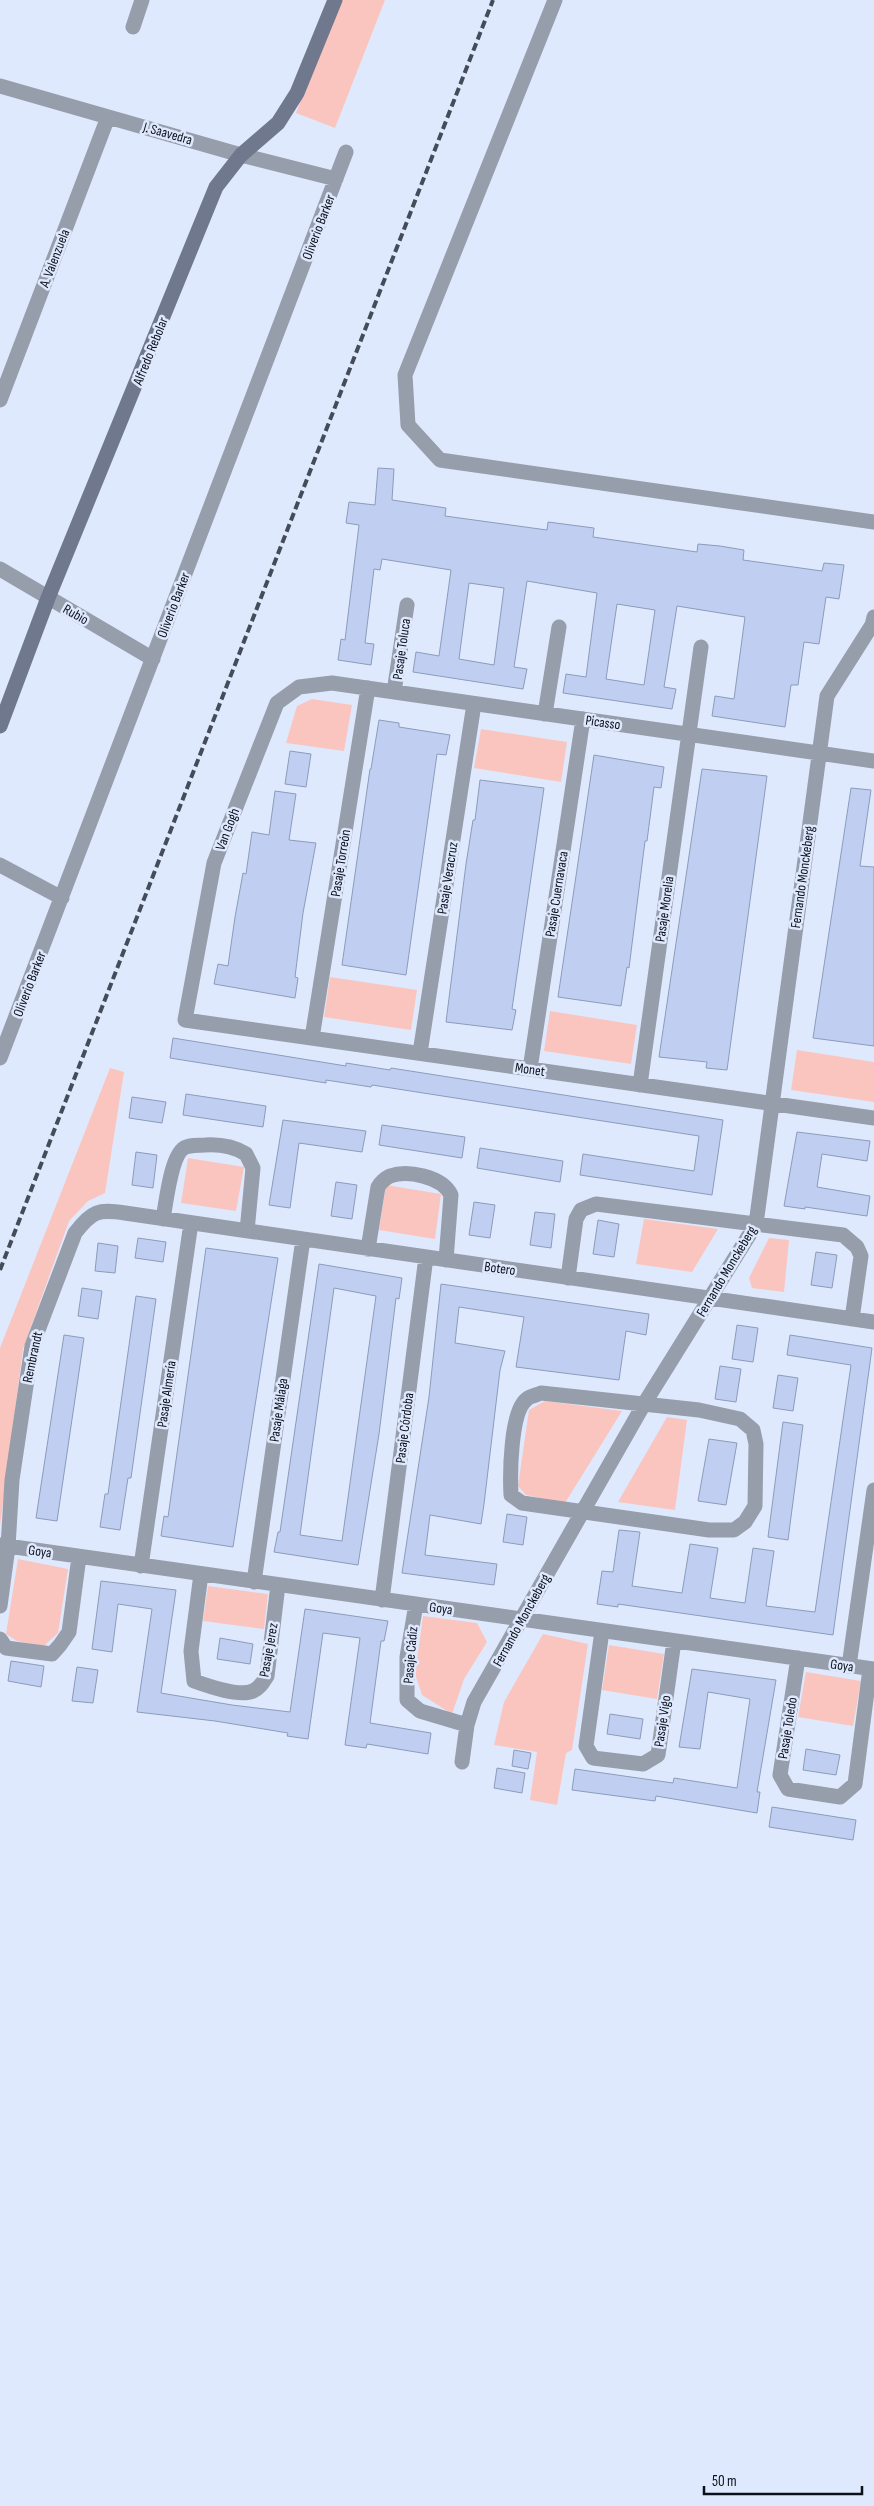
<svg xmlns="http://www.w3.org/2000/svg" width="874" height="2506" font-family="'Sofia Sans Condensed',sans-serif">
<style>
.green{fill:#fac5be}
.building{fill:#c0cff1;stroke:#8d9bbb;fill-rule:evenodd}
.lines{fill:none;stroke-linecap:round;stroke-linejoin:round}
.street{stroke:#969dab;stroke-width:15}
.secondary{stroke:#6f788d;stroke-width:15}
.rail{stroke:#444b59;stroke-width:4;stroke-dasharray:8 4;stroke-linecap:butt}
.labels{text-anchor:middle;stroke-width:5;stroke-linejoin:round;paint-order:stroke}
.street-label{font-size:14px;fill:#0b101b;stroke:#dfe9fe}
</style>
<rect width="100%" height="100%" fill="#dfe9fe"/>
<path class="green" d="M340,0H385L335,128L296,113Z
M312,699L352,705L344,751L286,743L297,706Z
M481,729L567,742L561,782L474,768Z
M330,977L417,990L411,1030L324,1017Z
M550,1011L637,1025L631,1064L544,1051Z
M797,1050L874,1062V1102L791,1090Z
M110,1068L124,1072L105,1193L88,1201L69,1221L23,1349L0,1526V1348Z
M188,1158L244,1167L236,1211L181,1203Z
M386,1185L441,1194L435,1239L379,1230Z
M644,1219L718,1229L692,1272L636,1264Z
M769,1238L789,1240L784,1292L752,1288L749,1278Z
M545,1401L622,1411L565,1503L526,1495L518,1486L529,1410Z
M667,1417L687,1420L675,1510L618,1502Z
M18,1559L68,1569L58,1633L44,1646L17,1641L6,1634Z
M208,1586L268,1594L264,1629L203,1621Z
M423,1616L477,1623L487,1642L464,1679L452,1714L422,1695L415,1674Z
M543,1634L588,1644L572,1750L566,1753L557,1805L530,1800L537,1752L494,1745L504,1702Z
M609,1645L664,1654L657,1699L602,1690Z
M806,1672L861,1681L853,1726L798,1717Z"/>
<path class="building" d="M378,468L394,469L392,500L446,508L445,516L547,530L548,522L594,528L593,537L697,552L698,544L720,546L744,550L743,560L822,571L824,563L844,565L839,599L826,597L819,644L804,642L798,685H791L785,727L712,716L715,696L734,699L745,617L677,606L664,687L676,689L672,709L563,693L566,674L586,677L597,593L527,581L514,667L527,669L523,689L413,672L416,652L439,656L451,570L382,559L380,570L374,569L365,643L374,644L371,665L338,660L341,639L345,640L359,525L346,523L349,502L375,505ZM469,583L504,588L494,665L459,659ZM617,604L655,610L644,685L606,679Z
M379,720L399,723V727L450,735L446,755L437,754L406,975L342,965L370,769H371Z
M290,751L311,754L306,787L285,784Z
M594,755L664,767L661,788L654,787L647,841H645L629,968L627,967L621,1006L558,997Z
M702,769L767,776L727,1070L706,1068L707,1062L659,1057Z
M480,780L544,788L512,1009L516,1010L512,1030L446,1022L466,864L473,820H475Z
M851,788L871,790L860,866L874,867V1046L813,1038Z
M275,791L296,794L289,840L316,843L303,913L295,977L298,978L295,998L214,984L218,964L228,966L235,917L243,873L246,874L252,832L269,835Z
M173,1038L346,1066V1063L390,1070L391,1068L723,1120L712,1195L580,1175L583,1154L694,1171L699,1136L372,1085L371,1087L326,1080V1083L170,1058Z
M186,1094L266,1106L263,1127L183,1115Z
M132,1097L166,1102L162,1123L129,1118Z
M283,1120L366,1131L362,1152L299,1143L290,1208L269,1205Z
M382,1125L465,1137L462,1158L379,1145Z
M797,1132L870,1141L867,1161L822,1154L817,1187L870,1196L867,1216L805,1207V1209L784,1206Z
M480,1148L563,1161L560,1182L477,1168Z
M136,1152L157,1155L153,1188L132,1185Z
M336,1182L357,1185L352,1219L331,1216Z
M474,1202L495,1205L490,1238L469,1235Z
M535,1212L555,1214L551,1248L530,1245Z
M598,1220L619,1224L614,1257L593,1254Z
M138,1238L166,1242L163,1262L135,1258Z
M98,1243L118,1246L115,1273L95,1271Z
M206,1248L278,1258L233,1547L161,1536L164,1516L168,1517Z
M816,1252L837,1255L832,1288L811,1285Z
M319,1264L402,1278L399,1299L396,1298L379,1434L358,1565L274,1552L278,1532H280ZM334,1288L376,1296L342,1541L300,1535Z
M441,1284L649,1314L646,1335L626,1331L619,1380L516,1367L524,1317L459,1307L455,1343L505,1351L500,1370L484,1504L481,1524L430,1515L425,1555L497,1564L494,1585L402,1573L429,1397Z
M82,1288L102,1291L98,1319L78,1316Z
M136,1296L156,1299L131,1478H128L120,1530L100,1527L105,1494H108Z
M737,1325L758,1328L753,1362L732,1359Z
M64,1335L84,1338L57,1521L36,1518Z
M790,1335L872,1348L833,1635L618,1604V1607L597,1604L602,1571L613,1572L619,1530L640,1532L632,1586L682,1593L690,1544L718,1548L710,1598L745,1603L753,1548L774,1551L766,1606L815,1612L851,1365L787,1355Z
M720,1366L741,1369L736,1402L715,1399Z
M778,1375L798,1378L793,1411L773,1408Z
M783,1422L803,1425L788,1540L768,1537Z
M709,1439L737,1443L726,1505L698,1501Z
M507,1514L527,1517L523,1545L503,1542Z
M101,1581L176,1590L161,1693L232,1705L290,1712L305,1609L388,1621L384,1641H381L370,1723L431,1733L428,1754L367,1744L366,1748L345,1745L360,1638L323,1633L308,1739L287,1736L288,1733L215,1721L137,1712L152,1609L118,1604L112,1652L92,1649Z
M220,1638L253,1644L250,1664L217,1659Z
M11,1661L44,1666L41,1687L8,1681Z
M77,1667L98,1670L93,1703L72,1701Z
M692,1669L776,1680L757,1792H760L757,1813L656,1796L655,1801L572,1790L575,1769L673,1783L674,1778L737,1788L750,1699L708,1692L700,1749L679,1747Z
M610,1714L643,1719L640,1739L607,1734Z
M806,1749L840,1755L836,1775L803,1770Z
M514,1750L531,1753L528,1769L512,1766Z
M497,1768L525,1773L522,1793L494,1788Z
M772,1807L856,1820L853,1840L769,1827Z"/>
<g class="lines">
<path class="street" d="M555,0L405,375L408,425L440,460L874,522
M133,27L142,0
M0,86L241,155L336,179
M0,400L108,117
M0,569L153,659
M394,692L407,605
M545,714L559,627
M874,761L332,683L299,687L277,703L214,863L185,1020L874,1118
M0,865L62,898
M312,1038L368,688
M420,1053L474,704
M0,1058L346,152
M530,1069L583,719
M640,1085L701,647
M163,1219C166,1204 171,1152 186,1147C192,1145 200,1145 205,1145C220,1144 233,1146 246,1154L253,1168L247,1231
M368,1249L378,1187C381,1182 384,1179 390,1176C407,1170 442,1176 451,1195L446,1260
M568,1278L576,1219L581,1210L596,1204L843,1235L857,1247L861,1256L852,1319
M541,1393L699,1410L740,1419L753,1430L756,1444L755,1506L745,1522L734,1530H709L522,1503L511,1495C510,1476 510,1411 527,1399C530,1396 537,1395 541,1393Z
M0,1545L874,1669
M141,1566L191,1223
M201,1574L191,1651L194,1681C208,1686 239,1697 253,1691C260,1688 263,1682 267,1676L278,1585
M254,1582L303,1239
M382,1600L426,1257
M416,1604L407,1657V1700L420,1711L467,1725
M0,1606L8,1547L12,1480L32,1346L75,1233C92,1211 98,1209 125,1213L874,1322
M602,1631L586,1746L593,1758L643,1764L658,1755L674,1641
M0,1639L6,1648L52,1654L60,1645L69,1632L79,1557
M798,1658L780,1775L788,1789L840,1797L855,1784L870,1669
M849,1666L874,1490
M462,1762L467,1725L474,1702L644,1404L756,1224L827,696L872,625L874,617"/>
<path class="secondary" d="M0,726L48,598L216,187L241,155L278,123L297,93L335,0"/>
<path class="rail" d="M0,1270L493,0"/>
</g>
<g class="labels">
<g class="street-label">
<text transform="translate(168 133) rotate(16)" y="5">J. Saavedra</text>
<text transform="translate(318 227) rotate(-69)" y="5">Oliverio Barker</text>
<text transform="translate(54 258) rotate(-69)" y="5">A. Valenzuela</text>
<text transform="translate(150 351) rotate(-68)" y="5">Alfredo Rebolar</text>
<text transform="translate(173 605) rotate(-69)" y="5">Oliverio Barker</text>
<text transform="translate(76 614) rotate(30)" y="5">Rubio</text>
<text transform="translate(401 649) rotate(-82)" y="5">Pasaje Toluca</text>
<text transform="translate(603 722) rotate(8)" y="5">Picasso</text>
<text transform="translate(227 829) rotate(-69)" y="5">Van Gogh</text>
<text transform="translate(340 863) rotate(-81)" y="5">Pasaje Torreón</text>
<text transform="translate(802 877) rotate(-82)" y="5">Fernando Monckeberg</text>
<text transform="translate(447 878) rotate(-81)" y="5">Pasaje Veracruz</text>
<text transform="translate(556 894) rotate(-81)" y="5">Pasaje Cuernavaca</text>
<text transform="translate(664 909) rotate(-82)" y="5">Pasaje Morelia</text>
<text transform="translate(29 984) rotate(-69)" y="5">Oliverio Barker</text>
<text transform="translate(530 1069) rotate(8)" y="5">Monet</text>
<text transform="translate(500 1268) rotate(8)" y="5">Botero</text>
<text transform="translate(726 1271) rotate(-59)" y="5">Fernando Monckeberg</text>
<text transform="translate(32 1357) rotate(-78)" y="5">Rembrandt</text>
<text transform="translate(166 1394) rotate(-82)" y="5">Pasaje Almería</text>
<text transform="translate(278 1410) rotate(-82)" y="5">Pasaje Málaga</text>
<text transform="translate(404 1428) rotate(-83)" y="5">Pasaje Córdoba</text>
<text transform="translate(40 1551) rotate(8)" y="5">Goya</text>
<text transform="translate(441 1608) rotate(8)" y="5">Goya</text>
<text transform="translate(521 1620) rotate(-61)" y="5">Fernando Monckeberg</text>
<text transform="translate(268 1650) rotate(-80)" y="5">Pasaje Jerez</text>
<text transform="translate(410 1655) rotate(-85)" y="5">Pasaje Cádiz</text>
<text transform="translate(842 1665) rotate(8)" y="5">Goya</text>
<text transform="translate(662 1721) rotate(-82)" y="5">Pasaje Vigo</text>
<text transform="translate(787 1728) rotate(-81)" y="5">Pasaje Toledo</text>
</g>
</g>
<path d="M704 2486v8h158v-8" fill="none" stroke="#0b101b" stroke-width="2.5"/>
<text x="712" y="2486" font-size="15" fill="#0b101b" stroke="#dfe9fe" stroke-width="4" paint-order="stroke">50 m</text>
</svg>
